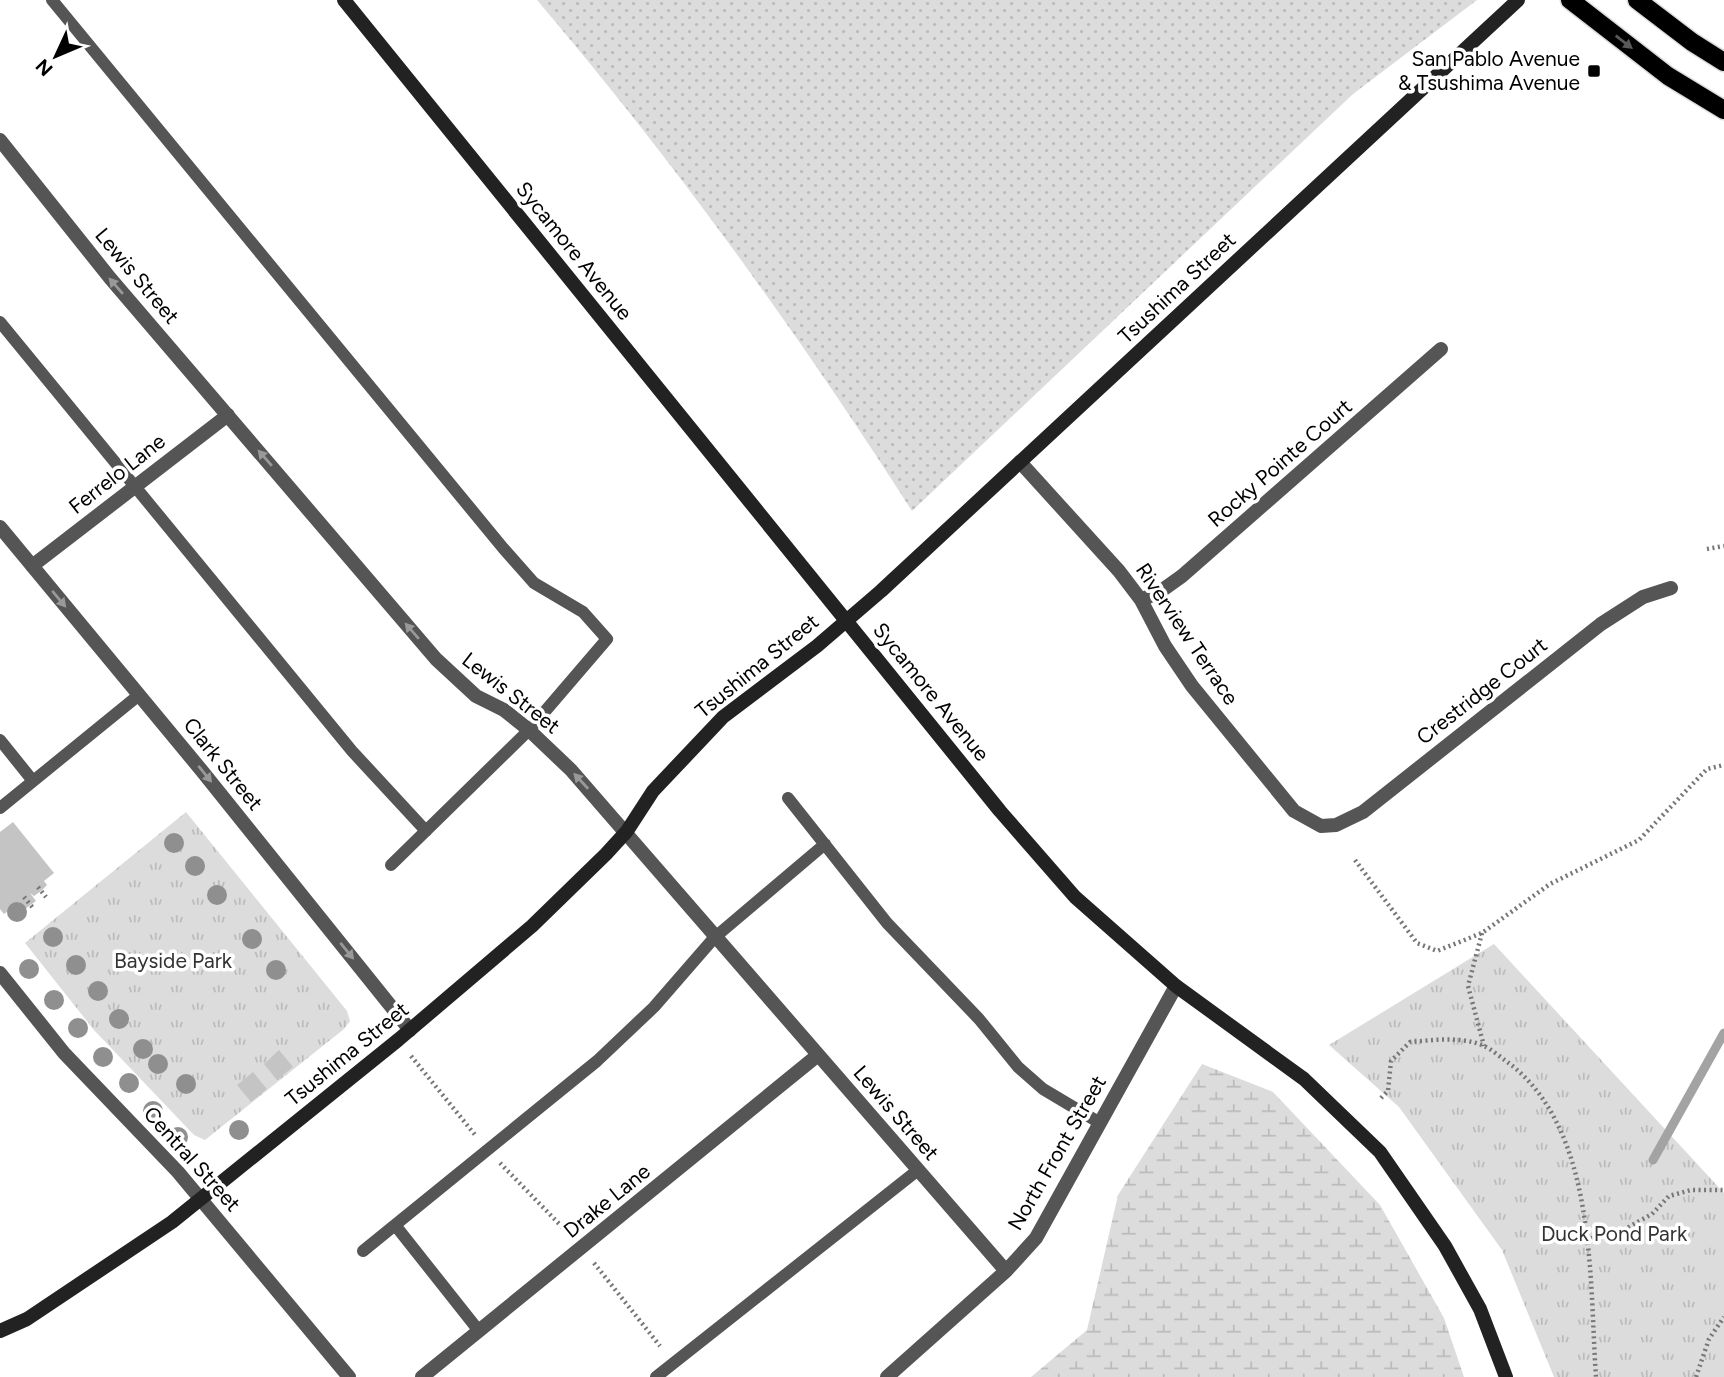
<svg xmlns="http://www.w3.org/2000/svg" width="1724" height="1377" font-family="Figtree,sans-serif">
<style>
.grass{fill:url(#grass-dots)}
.wetland{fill:url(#wetland-marsh)}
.park{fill:url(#park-tufts)}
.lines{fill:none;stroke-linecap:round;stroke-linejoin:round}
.stream{stroke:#a3a3a3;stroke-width:9}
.building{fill:#c4c4c4}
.primary-casing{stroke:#dbdbdb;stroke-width:21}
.path{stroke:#777;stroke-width:4.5;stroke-dasharray:2 3.5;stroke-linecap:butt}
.lane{stroke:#555;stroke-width:12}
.street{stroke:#555;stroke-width:14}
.secondary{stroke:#222;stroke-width:14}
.primary{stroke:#000;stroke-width:18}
.tree{fill:#8f8f8f}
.oneway{fill:#595959}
.oneway2{fill:#999}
.poi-dot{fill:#000;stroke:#fff;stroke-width:2.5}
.labels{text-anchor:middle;stroke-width:7;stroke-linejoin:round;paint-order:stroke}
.poi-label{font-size:21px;fill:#000;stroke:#fff;text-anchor:end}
.street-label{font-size:21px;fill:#000;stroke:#fff}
.park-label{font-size:21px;fill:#333;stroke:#fff}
</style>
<defs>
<pattern id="grass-dots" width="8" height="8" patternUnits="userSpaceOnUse" patternTransform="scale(1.75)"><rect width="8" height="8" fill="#dcdcdc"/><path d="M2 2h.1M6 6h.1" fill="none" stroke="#bbb" stroke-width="1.8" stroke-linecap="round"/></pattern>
<pattern id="wetland-marsh" width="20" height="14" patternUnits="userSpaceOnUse" patternTransform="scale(1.75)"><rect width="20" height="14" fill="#dcdcdc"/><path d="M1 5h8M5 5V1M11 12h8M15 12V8" fill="none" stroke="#bbb"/></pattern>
<pattern id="park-tufts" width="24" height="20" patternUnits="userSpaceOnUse" patternTransform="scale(1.75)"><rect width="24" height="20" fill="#dcdcdc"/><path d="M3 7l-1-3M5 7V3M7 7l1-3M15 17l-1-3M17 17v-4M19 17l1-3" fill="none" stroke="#bbb"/></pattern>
</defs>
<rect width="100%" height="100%" fill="#fff"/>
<path class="grass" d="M537,0H1477L1353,94L912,511C798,333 674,161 537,0Z"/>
<path class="wetland" d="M1202,1064L1273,1092L1380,1205L1444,1318L1464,1377H1031L1087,1330L1118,1195Z"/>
<path class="park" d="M186,812L347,1011L350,1021L344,1029L205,1140L194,1135L94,1030L25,943Z
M1494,944L1724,1193V1377H1554L1502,1250L1399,1107L1329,1045Z"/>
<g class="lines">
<path class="stream" d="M1653,1160L1724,1033"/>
</g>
<path class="building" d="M13,822L54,873L44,881L47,885L41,891L34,896L30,893L36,901L25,909L19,902L4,914L0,909V832Z
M279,1050L293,1067L277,1080L264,1064Z
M253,1072L267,1089L251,1102L237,1085Z"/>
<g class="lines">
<g class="primary-casing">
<path id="primary" d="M1570,0L1668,76L1724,110
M1637,0L1692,42L1724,62"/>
</g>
<path class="path" d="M1707,549L1724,546
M1355,860L1417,943L1437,951L1482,933L1550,884L1639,840L1707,769L1724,765
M38,887L46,897
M24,897L33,908
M1482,933L1468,986L1484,1046
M411,1056L476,1136
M1381,1098L1388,1091L1391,1061L1410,1042C1434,1040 1462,1036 1484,1046C1491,1049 1499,1056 1506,1061C1597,1127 1589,1276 1596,1377
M500,1163L567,1232
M1586,1240L1627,1228L1652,1214L1669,1196L1691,1190H1724
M594,1263L660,1346
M1696,1377L1709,1339L1724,1317"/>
<path class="lane" d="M52,0L503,548L534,583L583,612L607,639L529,730L391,865
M0,322L352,751L426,831
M0,740L33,781
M788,798L887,923L979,1019L1018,1067L1043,1089L1100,1123
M0,808L139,695
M395,1225L479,1331
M363,1251L597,1061L654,1007L714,938L825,844
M656,1377L918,1170"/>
<path class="street" d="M0,140L110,278L436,659L476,696L504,710L529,730L571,770L1006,1271
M1020,462L1119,571L1141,600L1165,646L1192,686L1294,811L1321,826L1336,825L1363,812L1601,624L1643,597L1671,588
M0,527L202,771L410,1030
M32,566L228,415
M1141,600L1161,591L1182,576L1441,349
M0,973L64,1053L178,1172L349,1377
M422,1377L818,1055
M887,1377L1006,1271L1036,1238L1176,986"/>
<path class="secondary" d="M344,0L1000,811L1075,897L1176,986L1304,1079L1380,1152L1445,1246L1480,1309L1506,1377
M0,1331L27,1319L172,1222L398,1040L532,926L606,854L627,831L653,791L723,717L817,646L881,591L1518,0"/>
<use href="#primary" class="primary"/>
</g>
<g class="tree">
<circle cx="174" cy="843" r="10"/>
<circle cx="195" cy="866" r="10"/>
<circle cx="217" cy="895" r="10"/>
<circle cx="17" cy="912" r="10"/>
<circle cx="53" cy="937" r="10"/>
<circle cx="252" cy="939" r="10"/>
<circle cx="76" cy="965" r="10"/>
<circle cx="29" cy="969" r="10"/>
<circle cx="276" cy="970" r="10"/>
<circle cx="98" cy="991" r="10"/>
<circle cx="54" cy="1000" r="10"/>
<circle cx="119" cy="1019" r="10"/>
<circle cx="78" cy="1028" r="10"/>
<circle cx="143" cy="1049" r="10"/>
<circle cx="103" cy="1057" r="10"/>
<circle cx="158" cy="1064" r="10"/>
<circle cx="129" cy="1083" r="10"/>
<circle cx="186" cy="1084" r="10"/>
<circle cx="153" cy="1111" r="10"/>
<circle cx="239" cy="1130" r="10"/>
<circle cx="178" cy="1137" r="10"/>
</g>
<defs><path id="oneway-solid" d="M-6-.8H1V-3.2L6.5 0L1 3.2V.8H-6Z" transform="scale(1.75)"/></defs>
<use class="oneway" href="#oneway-solid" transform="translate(1624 42) rotate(38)"/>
<g class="oneway2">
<use href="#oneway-solid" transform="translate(116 286) rotate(-131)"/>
<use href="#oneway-solid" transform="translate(265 458) rotate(-131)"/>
<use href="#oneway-solid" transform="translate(59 599) rotate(50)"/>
<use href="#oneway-solid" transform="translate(412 631) rotate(-131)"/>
<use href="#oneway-solid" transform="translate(205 774) rotate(51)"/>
<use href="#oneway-solid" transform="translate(581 781) rotate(-133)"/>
<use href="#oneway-solid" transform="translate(347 951) rotate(51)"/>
</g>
<rect class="poi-dot" x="1587" y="64" width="14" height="14" rx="3.5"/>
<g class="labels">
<g class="poi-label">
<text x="1580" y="66">San Pablo Avenue<tspan x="1580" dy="24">&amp; Tsushima Avenue</tspan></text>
</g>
<g class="street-label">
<text transform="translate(574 251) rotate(51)" y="7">Sycamore Avenue</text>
<text transform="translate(137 276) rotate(50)" y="7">Lewis Street</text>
<text transform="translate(1177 288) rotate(-43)" y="7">Tsushima Street</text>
<text transform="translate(1280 463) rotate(-41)" y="7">Rocky Pointe Court</text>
<text transform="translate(117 474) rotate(-38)" y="7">Ferrelo Lane</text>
<text transform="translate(1187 634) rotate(56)" y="7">Riverview Terrace</text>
<text transform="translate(757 666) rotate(-39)" y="7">Tsushima Street</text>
<text transform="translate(1482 691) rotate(-38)" y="7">Crestridge Court</text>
<text transform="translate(931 692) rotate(51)" y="7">Sycamore Avenue</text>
<text transform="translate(511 693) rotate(38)" y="7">Lewis Street</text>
<text transform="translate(223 764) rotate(51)" y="7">Clark Street</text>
<text transform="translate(347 1054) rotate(-39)" y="7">Tsushima Street</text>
<text transform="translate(896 1113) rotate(49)" y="7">Lewis Street</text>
<text transform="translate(1057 1153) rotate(-60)" y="7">North Front Street</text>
<text transform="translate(192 1159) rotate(48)" y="7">Central Street</text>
<text transform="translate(607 1201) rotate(-39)" y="7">Drake Lane</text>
</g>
<g class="park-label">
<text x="173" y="968">Bayside Park</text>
<text x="1614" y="1241">Duck Pond Park</text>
</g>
</g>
<g transform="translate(56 56) rotate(226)" stroke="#ffffff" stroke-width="5" paint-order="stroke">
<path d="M0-5L12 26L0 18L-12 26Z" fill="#000000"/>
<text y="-10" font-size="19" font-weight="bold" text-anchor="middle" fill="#000000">N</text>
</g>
</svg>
